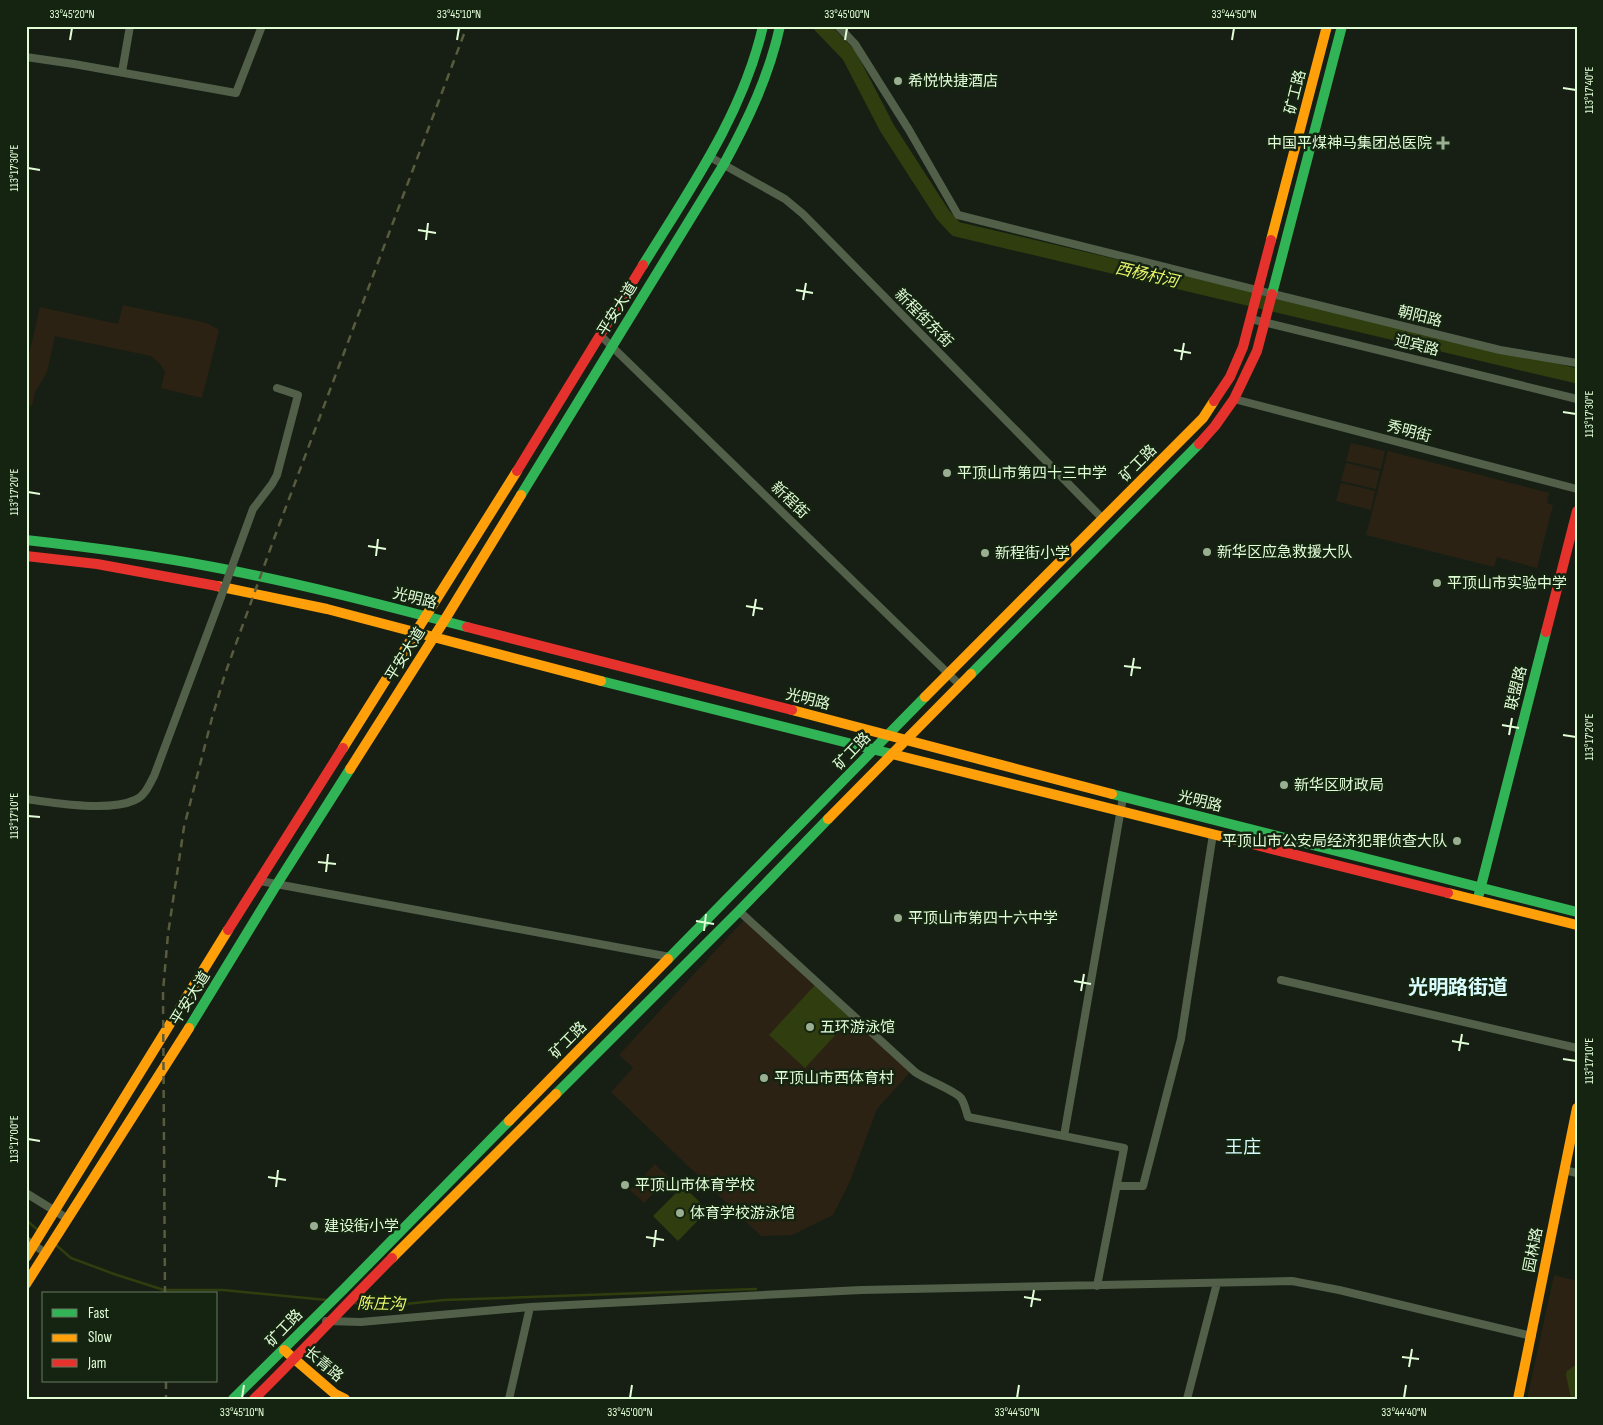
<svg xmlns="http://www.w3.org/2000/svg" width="1603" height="1425" font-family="'Sofia Sans Condensed','Noto Sans SC',sans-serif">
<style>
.green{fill:#2b2214}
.water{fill:#303d0e}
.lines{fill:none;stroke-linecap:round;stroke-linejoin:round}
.stream{stroke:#303d0e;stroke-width:2.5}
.river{stroke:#303d0e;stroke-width:15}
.street{stroke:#52604a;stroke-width:8}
.fast{stroke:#30b455;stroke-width:10}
.slow{stroke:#ff9f0a;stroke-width:10}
.jam{stroke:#e5322d;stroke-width:10}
.rail{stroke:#585b3d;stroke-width:2.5;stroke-dasharray:8 6;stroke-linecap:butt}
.street-bridge{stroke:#52604a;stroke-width:8}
.ticks{fill:none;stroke:#e0fdd6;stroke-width:2}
.poi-dot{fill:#9aaf92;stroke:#142410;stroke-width:2}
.labels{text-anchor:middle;stroke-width:5;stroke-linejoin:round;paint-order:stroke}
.poi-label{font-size:15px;fill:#e0fdd6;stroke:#142410;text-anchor:start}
.street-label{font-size:15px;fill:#e0fdd6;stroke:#142410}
.water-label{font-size:16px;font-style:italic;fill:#eaf66b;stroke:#142410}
.quarter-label{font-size:18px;fill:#d8fdfc;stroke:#142410}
.district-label{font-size:20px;font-weight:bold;fill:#d8fdfc;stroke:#142410}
.neatline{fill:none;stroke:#e0fdd6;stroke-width:2}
.ticks-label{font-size:12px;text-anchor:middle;fill:#e0fdd6}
</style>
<rect width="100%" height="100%" fill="#171f14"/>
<path class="green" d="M123,305L207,323L219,330L202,398L161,388L165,372L160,364L151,356L55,336L47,372L35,392L32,406L26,405V368L40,307L118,324Z
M1351,443L1385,451L1381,469L1346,461Z
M1388,451L1549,493L1547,503L1553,505L1537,568L1497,557L1494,567L1366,535Z
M1346,463L1380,471L1376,489L1341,481Z
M1341,483L1375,491L1371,510L1336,501Z
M744,920L911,1071L877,1109L850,1181L833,1215L792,1235L761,1236L611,1092L633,1068L619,1055Z
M655,1164L669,1177L644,1203L630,1190Z
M1554,1275L1577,1281V1399H1527Z"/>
<path class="water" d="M815,985L851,1018L805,1068L769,1035Z
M683,1186L708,1210L678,1241L653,1216Z
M1577,1364V1399H1571L1566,1375L1567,1371Z"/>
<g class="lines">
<path class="stream" d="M26,1220L38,1230
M56,1245L71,1258L114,1274L164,1290H223L327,1300
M353,1303L386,1306L444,1300L756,1289"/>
<path class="river" d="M821,26L849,55L887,128L943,215L956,229L1577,376"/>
<path class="street" d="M838,26L855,44L909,130L958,215L1273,294L1500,350L1577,363
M26,57L74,64L236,93L262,26
M122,72L130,26
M710,157L785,199L803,214L1103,519
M1251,319L1577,399
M600,335L960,685
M1234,399L1577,489
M238,550L253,509L272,484L277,475L298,395L277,388
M26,799C54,803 109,812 135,800C145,796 149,785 154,776L221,597
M260,881L670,957
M739,911L915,1072C926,1080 954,1090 961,1098C965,1104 966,1111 968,1117L1124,1148L1097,1286
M1281,980L1577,1048
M1064,1136L1123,797
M1564,1170L1577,1173
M1117,1186H1143L1181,1039L1213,834
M26,1193L68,1219
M26,1240L46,1253
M326,1321L361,1322L530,1307L861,1290L1292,1281L1339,1290L1532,1336
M509,1399L530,1307
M1187,1399L1217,1283"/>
<path class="fast" d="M643,265C690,189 743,114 763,26
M1272,294L1342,26
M521,495L724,164C748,120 769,76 780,26
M26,540C89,547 151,555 213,567C299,583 383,605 467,627
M971,674L1199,444
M601,681L892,754
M1112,794L1577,912
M1479,894L1546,632
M668,959L925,697
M189,1028L277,884L350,769
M556,1094L739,911L828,819
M233,1399L344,1289L509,1121"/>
<path class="slow" d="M1271,240L1327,26
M217,586L327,609L601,681
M925,697L1203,418L1214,401
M792,710L1112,794
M343,748L517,471
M892,754L1252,844
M350,769L444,621L521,495
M828,819L971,674
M1448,893L1577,925
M509,1121L668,959
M26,1257L228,930
M392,1258L556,1094
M26,1284L189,1028
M284,1350L335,1394L345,1399
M1518,1399L1577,1108"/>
<path class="jam" d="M1214,401L1230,377L1243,347L1271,240
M1199,444L1215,426L1234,399L1257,351L1272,294
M517,471L643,265
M26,556L97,564L217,586
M467,627L792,710
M1546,632L1577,511
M1252,844L1448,893
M228,930L343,748
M254,1399C301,1353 346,1304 392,1258"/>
<path class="rail" d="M165,1294L163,991L168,934L184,827L212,718L225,674L275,536L467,26
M166,1381V1399"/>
<path class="street-bridge" d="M221,597L238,550"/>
</g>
<path class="ticks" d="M70,40L72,28M457,40L459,28M845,40L847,28M1232,40L1234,28M1563,88L1576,90M28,168L40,170M418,230L436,233M426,240L428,223M796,290L813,293M803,300L806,283M1174,350L1191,353M1181,360L1184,343M1563,412L1576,414M28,492L40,494M368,546L386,549M376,556L378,539M746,606L763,609M753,616L756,599M1124,666L1141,668M1131,676L1134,658M1502,725L1519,728M1509,735L1512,718M1563,735L1576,737M28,816L40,817M318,862L336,864M326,872L328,854M696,921L714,924M704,931L706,914M1074,981L1091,984M1081,991L1084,974M1452,1041L1469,1044M1459,1051L1462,1034M1563,1059L1576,1061M28,1139L40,1141M268,1177L286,1180M276,1187L278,1170M646,1237L664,1240M654,1247L656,1230M1024,1297L1041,1300M1031,1307L1034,1290M1402,1357L1419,1359M1409,1367L1412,1349M242,1398L244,1385M630,1398L632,1385M1017,1398L1019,1385M1404,1398L1406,1385"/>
<g class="poi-dot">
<circle cx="898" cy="81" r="5"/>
<path d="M1440.5 135.5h5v5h5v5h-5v5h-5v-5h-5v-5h5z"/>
<circle cx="947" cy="473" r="5"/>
<circle cx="1207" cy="552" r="5"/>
<circle cx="985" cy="553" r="5"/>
<circle cx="1437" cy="583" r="5"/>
<circle cx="1284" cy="785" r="5"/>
<circle cx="1457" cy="841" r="5"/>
<circle cx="898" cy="918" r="5"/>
<circle cx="810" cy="1027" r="5"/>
<circle cx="764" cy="1078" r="5"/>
<circle cx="625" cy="1185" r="5"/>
<circle cx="680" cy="1213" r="5"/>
<circle cx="314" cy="1226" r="5"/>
</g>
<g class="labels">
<g class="poi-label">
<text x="908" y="86">希悦快捷酒店</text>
<text x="1432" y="148" text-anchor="end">中国平煤神马集团总医院</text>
<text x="957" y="478">平顶山市第四十三中学</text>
<text x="1217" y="557">新华区应急救援大队</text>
<text x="995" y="558">新程街小学</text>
<text x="1447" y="588">平顶山市实验中学</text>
<text x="1294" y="790">新华区财政局</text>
<text x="1447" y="846" text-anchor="end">平顶山市公安局经济犯罪侦查大队</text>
<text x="908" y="923">平顶山市第四十六中学</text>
<text x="820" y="1032">五环游泳馆</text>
<text x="774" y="1083">平顶山市西体育村</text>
<text x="635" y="1190">平顶山市体育学校</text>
<text x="690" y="1218">体育学校游泳馆</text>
<text x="324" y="1231">建设街小学</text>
</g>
<g class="street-label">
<text transform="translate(1295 92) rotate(-76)" y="5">矿工路</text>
<text transform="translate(617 309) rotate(-58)" y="5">平安大道</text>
<text transform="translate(1420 316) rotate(14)" y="5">朝阳路</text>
<text transform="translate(924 318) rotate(45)" y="5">新程街东街</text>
<text transform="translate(1417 345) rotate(14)" y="5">迎宾路</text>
<text transform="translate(1409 431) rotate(15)" y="5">秀明街</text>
<text transform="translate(1138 463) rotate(-45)" y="5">矿工路</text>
<text transform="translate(790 500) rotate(44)" y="5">新程街</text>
<text transform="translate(415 598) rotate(14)" y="5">光明路</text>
<text transform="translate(405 654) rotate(-58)" y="5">平安大道</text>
<text transform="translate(1516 688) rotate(-76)" y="5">联盟路</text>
<text transform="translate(808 699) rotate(14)" y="5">光明路</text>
<text transform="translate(852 751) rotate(-46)" y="5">矿工路</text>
<text transform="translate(1200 801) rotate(14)" y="5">光明路</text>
<text transform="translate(190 998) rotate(-58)" y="5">平安大道</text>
<text transform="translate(568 1040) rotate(-45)" y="5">矿工路</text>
<text transform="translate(1533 1250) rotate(-79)" y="5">园林路</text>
<text transform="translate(284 1328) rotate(-46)" y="5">矿工路</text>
<text transform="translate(324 1364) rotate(40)" y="5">长青路</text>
</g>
<g class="water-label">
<text transform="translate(1147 274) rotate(13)" y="6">西杨村河</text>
<text transform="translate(381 1303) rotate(1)" y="6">陈庄沟</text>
</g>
<g class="quarter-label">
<text x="1243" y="1153">王庄</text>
</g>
<g class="district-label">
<text x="1458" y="994">光明路街道</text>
</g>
</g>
<rect width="1603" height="1425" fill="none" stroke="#142410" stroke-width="55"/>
<rect x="42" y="1292" width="175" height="90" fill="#142410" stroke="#667b5f"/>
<rect x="52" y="1309" width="25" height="8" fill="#30b455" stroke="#667b5f"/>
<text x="88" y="1318" font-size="15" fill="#e0fdd6">Fast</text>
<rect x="52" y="1334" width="25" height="8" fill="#ff9f0a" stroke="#667b5f"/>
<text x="88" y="1342" font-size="15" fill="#e0fdd6">Slow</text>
<rect x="52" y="1359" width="25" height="8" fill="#e5322d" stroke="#667b5f"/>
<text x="88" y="1368" font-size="15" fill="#e0fdd6">Jam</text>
<rect x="28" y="28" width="1548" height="1370" class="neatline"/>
<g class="ticks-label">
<text x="72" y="18">33°45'20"N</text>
<text x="459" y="18">33°45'10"N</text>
<text x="847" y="18">33°45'00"N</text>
<text x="1234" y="18">33°44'50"N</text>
<text transform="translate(1589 90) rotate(-90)" y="4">113°17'40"E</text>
<text transform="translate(14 168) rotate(-90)" y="4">113°17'30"E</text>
<text transform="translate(1589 414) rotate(-90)" y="4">113°17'30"E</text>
<text transform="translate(14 492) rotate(-90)" y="4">113°17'20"E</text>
<text transform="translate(1589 737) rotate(-90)" y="4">113°17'20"E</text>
<text transform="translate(14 816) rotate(-90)" y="4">113°17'10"E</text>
<text transform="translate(1589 1061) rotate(-90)" y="4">113°17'10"E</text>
<text transform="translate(14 1139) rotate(-90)" y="4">113°17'00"E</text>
<text x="242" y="1416">33°45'10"N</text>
<text x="630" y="1416">33°45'00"N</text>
<text x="1017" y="1416">33°44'50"N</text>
<text x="1404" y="1416">33°44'40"N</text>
</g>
</svg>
